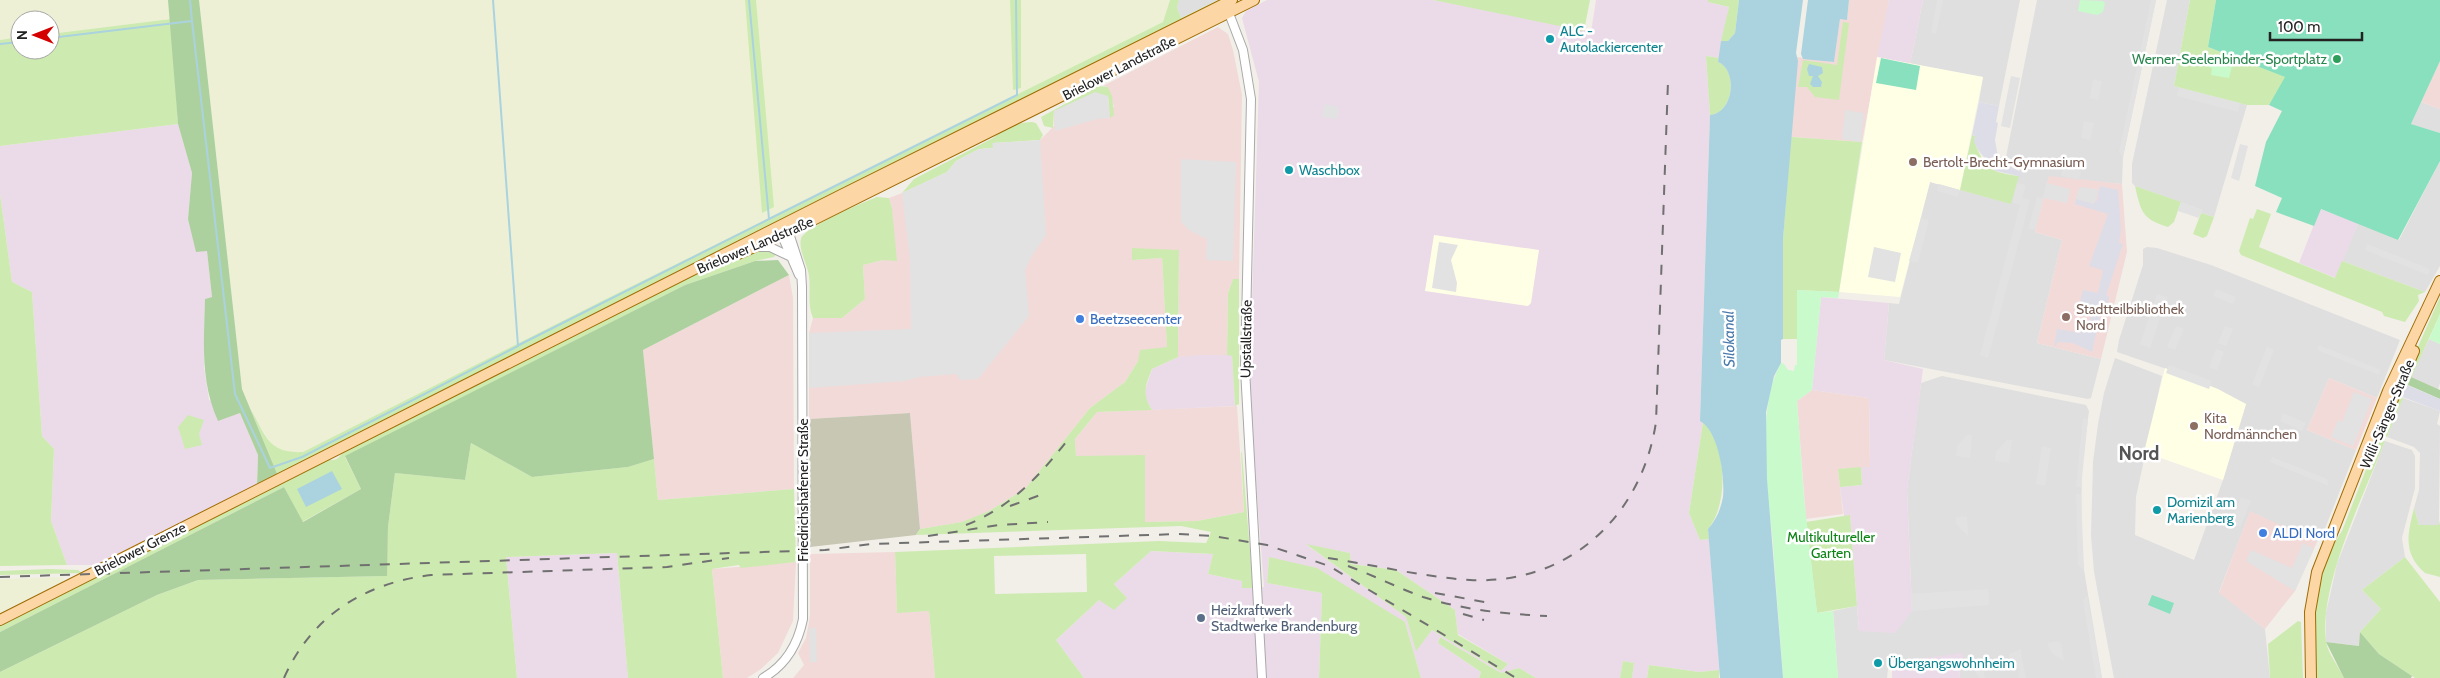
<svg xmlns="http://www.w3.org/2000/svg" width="2440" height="678" font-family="Cabin,sans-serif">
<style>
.residential{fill:#e0dfdf}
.commercial{fill:#f2dad9}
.industrial{fill:#ebdbe8;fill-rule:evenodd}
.education{fill:#ffffe5}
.construction{fill:#c7c7b4}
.farmland{fill:#eef0d5}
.grass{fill:#cdebb0;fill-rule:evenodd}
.forest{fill:#add19e}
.park{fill:#c8facc}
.pitch{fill:#88e0be}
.parking{fill:#e2e2e2}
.plaza{fill:#dddde8}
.water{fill:#aad3df}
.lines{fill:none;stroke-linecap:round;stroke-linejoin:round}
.stream{stroke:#aad3df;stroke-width:2}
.minor-casing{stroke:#a9a9a9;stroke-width:10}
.major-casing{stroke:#a06b00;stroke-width:12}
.minor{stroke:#fff;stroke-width:8}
.major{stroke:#fcd6a4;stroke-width:10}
.rail{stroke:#707070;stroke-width:2;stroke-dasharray:10 10;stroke-linecap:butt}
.culture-dot{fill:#0f9aa8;stroke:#fff;stroke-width:2}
.leisure-dot{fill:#2e9e5b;stroke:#fff;stroke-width:2}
.education-dot{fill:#8d6e63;stroke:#fff;stroke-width:2}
.shop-dot{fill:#3f7fe0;stroke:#fff;stroke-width:2}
.service-dot{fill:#5c6f8a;stroke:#fff;stroke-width:2}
.labels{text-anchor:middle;stroke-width:5;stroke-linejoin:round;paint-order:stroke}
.culture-label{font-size:14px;fill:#0d838f;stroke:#fff;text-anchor:start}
.leisure-label{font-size:14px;fill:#27864d;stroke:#fff;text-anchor:end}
.street-label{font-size:14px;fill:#222;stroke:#fff}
.education-label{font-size:14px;fill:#785e54;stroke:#fff;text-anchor:start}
.shop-label{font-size:14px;fill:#366cbe;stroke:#fff;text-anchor:start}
.park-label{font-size:14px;fill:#0c8416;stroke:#fff}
.service-label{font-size:14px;fill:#4e5e75;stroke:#fff;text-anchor:start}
.water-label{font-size:15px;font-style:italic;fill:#4a7aab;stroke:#fff}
.district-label{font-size:19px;font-weight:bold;fill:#555;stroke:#fff}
</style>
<rect width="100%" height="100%" fill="#f2efe9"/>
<path class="residential" d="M1179,0H1218L1181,18L1177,7Z
M1923,0H2020L1999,106L1979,102L1983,77L1910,64Z
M2037,0H2156L2123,157L2122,184L2049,177L2035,232L2062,240L2037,343L2101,359L2091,398L2088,399L1884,360L1889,303L1899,304L1930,182L2010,203L2021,164L2006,157Z
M2167,0H2190L2174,86L2247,105L2214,217L2201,213L2202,210L2135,186L2132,183V164Z
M2421,102L2440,109V133L2411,124Z
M2440,161V266L2425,292L2342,261L2358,223L2399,240Z
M2147,247L2157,248L2211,265L2400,340L2377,398L2329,378L2307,430L2356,450L2324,531L2317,542L2250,512L2219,592L2265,629L2270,678H2114L2094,572L2091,535L2093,462L2098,424L2104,393L2115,358L2162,376L2136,497L2135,535L2194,560L2223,480L2246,404L2184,375L2117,352L2119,340L2143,265V249Z
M2429,339L2440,344V383L2438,390L2411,377Z
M1942,376L2086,405L2089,411L2082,464L2081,534L2084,570L2102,678H1960L1958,663H1897L1898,668L1888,669L1887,678H1838L1833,611L1857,606L1859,631L1912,611L1907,489L1921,383Z
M2403,398L2440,411L2437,424L2440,426L2439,525H2419L2414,508L2419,490L2420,453L2414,447L2387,437Z
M2385,441L2412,450L2415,456V488L2402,538L2405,557L2362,590L2381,609L2360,632V646L2326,642V613L2337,564Z"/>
<path class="commercial" d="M1849,0H1889L1862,142L1791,137L1797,57L1834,62L1840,19H1847Z
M1218,27L1228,34L1233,50L1242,95L1239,279H1233L1228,293L1227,355L1178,357L1179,250L1133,260L1162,258L1167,347L1138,361L1125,382L1090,408L1025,489L989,511L963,522L920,529L910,413L809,419V333L813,318H842L865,299L863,265L883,260L892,208L889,198L1040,140L1054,126V111L1114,107L1108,87L1103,86Z
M2440,61V109L2421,102Z
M2049,176L2122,184L2127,252L2101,359L2037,343L2062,240L2035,232Z
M789,275L793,298L794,489L658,500L643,350Z
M2329,378L2377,398L2356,450L2307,430Z
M1812,390L1869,398L1870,467L1838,469L1843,514L1806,519L1797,401Z
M1237,406L1244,512L1197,521L1145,522L1076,456L1075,439L1097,412Z
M2250,511L2317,542L2295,591L2265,629L2219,593Z
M895,552L897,612L929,611L935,678H793L804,665L798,653L806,638L810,616V554Z
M796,562L793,621L778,653L761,669L747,678H723L712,569Z"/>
<path class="industrial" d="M1267,0H1433L1573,27L1591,32L1596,0H1708V2L1729,7L1719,58L1706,56L1710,115L1700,421L1703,422L1689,513L1700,540L1709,539L1720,678L1719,670L1699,672L1649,665L1647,678H1632L1634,663L1623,661L1620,678H1536L1519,668L1501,673L1440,637L1438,643L1481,672L1479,678H1421L1405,622L1269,557L1267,583L1322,593L1319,678H1084L1056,640L1099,600L1127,598L1114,584L1151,551L1213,554L1208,574L1242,581L1243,588L1264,587L1253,444L1250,364L1259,82L1242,18L1246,11ZM1307,545L1350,553L1351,564L1396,570L1455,610L1458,634L1508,664L1501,671L1432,630L1416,650L1406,617Z
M1889,0H1923L1910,64L1877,57Z
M178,124L192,173L188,219L207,251L212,297L205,299L204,367L209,400L240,412L258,455L257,487L104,565H67L51,521L54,449L42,436L32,292L12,282L0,194V146Z
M2320,209L2358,223L2336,278L2299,263Z
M1821,297L1889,303L1884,360L1923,369L1907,489L1912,611L1895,633L1859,631L1850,516H1844L1840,487L1862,485L1861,467H1870L1869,398L1812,390Z
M1201,355H1232L1235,406L1152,410L1145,397V390L1152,369L1178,357Z
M617,553L628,678H517L506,557Z
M1962,653L1964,662L1958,663L1960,678H1892V669L1898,668L1897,662Z"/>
<path class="education" d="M1877,57L1983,77L1960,190L1930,182L1900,297L1839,292Z
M1434,235L1539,250L1531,303L1528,306L1425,291Z
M2165,368L2218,389L2246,404L2223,480L2144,452Z"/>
<path class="construction" d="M910,413L920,529L916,535L810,547L809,419Z"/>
<path class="farmland" d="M0,0H168L171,19L50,34V20H20V37L0,40Z
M199,0H1170L1163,22L606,299L303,452L286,453L272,446L250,408L242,389Z
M64,577L63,581L0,613V579Z"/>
<path class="grass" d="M745,0H756L774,207L762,213Z
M1010,0H1021V88L1013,90Z
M1170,0H1179L1177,7L1181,18L1218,0H1223L1062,79L1055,86L278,476L250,408C266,435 267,454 303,452L606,299L1163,22Z
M1433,0H1590L1584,31Z
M1708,0H1739L1735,33L1728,41H1721L1729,7L1708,2Z
M2190,0H2216L2208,47L2286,77L2269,105H2247L2174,86Z
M171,19L178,124L0,146V40L20,37V50H50V34Z
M1843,22L1849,23L1839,100L1815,97L1807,87H1798L1803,60L1837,65Z
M1706,56L1719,58L1718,62C1738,69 1734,113 1710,115Z
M1098,86L1108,87L1112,96L1114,115L1110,118L1108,96L1054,111L1053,128L1044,126L1041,117Z
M1032,122L1036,123L1043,135L1040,140L993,143V148L979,149L956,161L947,172L902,193L914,179L993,138C1005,128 1017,122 1032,122Z
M1972,135L1975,136C1973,148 1986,167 1998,172C2005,174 2012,175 2019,176L2011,204L1960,190Z
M1791,137L1862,142L1839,292L1797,290V339H1783V239Z
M2135,186L2181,202L2174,222L2168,227C2142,219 2141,212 2135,186Z
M0,194L12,282L32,292L42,436L54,449L51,521L67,565L0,566Z
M877,197L889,198L892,208L897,261L883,260L863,265L865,299L842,318H813C807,304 811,291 809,276C808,266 798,249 801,239C804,227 864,202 877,197Z
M2257,209L2271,214L2259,247L2335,278L2342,261L2425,292L2418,295L2419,301L2405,322L2384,316L2382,312L2241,255L2239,251L2250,218L2253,219Z
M2201,213L2214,217L2207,236L2203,238L2193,234Z
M1132,248L1179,250L1178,357L1152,369C1145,387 1142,393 1152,410L1097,412L1075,439L1076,456L1145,455V522L1197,521L1244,512L1241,452L1242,453L1253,588H1242V581L1208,574L1213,554L1151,551L1114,584L1127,598L1114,610L1099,600L1056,640L1084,678H935L929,611L897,613L895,552L1159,541L1206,543L1211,532L1181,526L916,535L920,529L962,522L989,511L1025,489L1090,408L1125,382L1138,361L1140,350L1167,347L1162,258L1132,260ZM1086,554L1087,592L995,594L994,556Z
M759,251L777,253L774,257L755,261L685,285L345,457L361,489L302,522L284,487L0,632V625L326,459C337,462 339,458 345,449L691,276Z
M1233,279H1239V404L1235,406L1232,356L1227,355L1228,293Z
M2440,297V314L2408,385L2402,383Z
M2397,395L2403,398L2387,437L2382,433Z
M188,415L204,420L199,434L202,445L185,449L178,427Z
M1703,422C1727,445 1729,504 1708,529L1709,539L1700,540L1689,513Z
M2380,441H2385C2364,495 2319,584 2326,641C2327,652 2339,667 2344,678H2315L2312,627L2317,583L2330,549L2342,531L2376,444Z
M471,443L532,477L628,467L654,459L658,500L794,489L796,562L741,568L739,565L712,569L723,678H628L617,553L506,557L517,678H0V672L157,595L198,580L386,576L388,527L395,473L465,480Z
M1861,467L1862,485L1840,487L1838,469Z
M2414,508L2419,525H2439L2440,520V577L2425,573C2402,553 2408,533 2414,508Z
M1850,515L1857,606L1817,613L1806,522Z
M1306,544L1350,553L1351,564L1396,570L1455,610L1458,635L1508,664L1501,671L1432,630L1416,651L1406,617Z
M1269,557L1317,568L1405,622L1421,678H1319L1322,593L1267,583Z
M2405,557L2440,602V678H2415L2379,654L2360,632L2381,609L2362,590Z
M49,569L78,570L82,573L0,575V571Z
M2298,621L2301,622L2303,678H2270L2268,644Z
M1440,637L1501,673L1519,668L1536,678H1479L1481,672L1438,643Z
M1623,661L1634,663L1632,678H1620Z
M1649,665L1699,672L1719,670V678H1647Z"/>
<path class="forest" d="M168,0H199L242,389L278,476L257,487L258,455L240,413L218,421C200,381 204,342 205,299L212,297L207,251L196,252L188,219L192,173L178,124Z
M778,260L789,275L643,350L654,459L628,467L532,477L471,443L465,480L395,473L388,527L387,576L198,580L157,595L0,672V632L284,487L303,522L361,489L345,456L685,285L755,261Z
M2411,377L2440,390V399L2408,385Z
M2360,632L2379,654L2412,676L2411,678H2344L2326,642L2359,646Z"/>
<path class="park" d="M2080,0L2103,1L2105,3L2103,12L2097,15L2078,11Z
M2209,61L2232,66L2229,78L2211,75L2212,68L2208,67Z
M1797,290L1839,292L1838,298L1821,297L1812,390L1797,401L1804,498L1817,613L1833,611L1838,678H1783C1780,633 1776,589 1773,544C1768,492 1755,410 1781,363L1784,364L1788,370L1794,371L1795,365H1797Z
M2440,314V344L2429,339Z"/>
<path class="pitch" d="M2216,0H2440V61L2411,124L2440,133V161L2398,240L2321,209L2314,226L2276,212L2282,198L2255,186L2266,142L2282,111L2269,105L2285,77L2208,47Z
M1881,58L1920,66L1916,90L1876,83Z
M2152,595L2174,603L2170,614L2148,605Z"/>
<path class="parking" d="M1937,0H1943L1936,34L1931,33Z
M2151,0H2156L2123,157L2119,152Z
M2011,76L2020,78L2010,128L2001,126Z
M2093,79L2102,81L2098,100L2090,98Z
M2179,88L2240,103L2238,112L2177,96Z
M1095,92L1108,96L1110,118L1097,119L1055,131L1054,111Z
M1324,104L1339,107L1337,119L1322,117Z
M1845,110L1864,113L1861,142L1842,139Z
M2084,121L2094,123L2090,140L2081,138Z
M1040,140L1046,235L1031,257L1025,270L1029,316L978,379L960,380L957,374L919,377L905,381L809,388V333L911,329L910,259L902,193L947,172L956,161L979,149L993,148L992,143Z
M2240,144L2248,146L2239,181L2231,178Z
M1181,159L1236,162L1233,261L1206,260L1207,239L1189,230L1181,222Z
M2063,167L2081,171L2079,180L2061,176Z
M2017,183L2026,185L2022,198L2030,200L1988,358L1980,355L2020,205L2012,202Z
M2046,183L2070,189L2067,203L2043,198L2035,230L2028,229L2037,197L2043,198Z
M1939,184L1960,190L1958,197L1937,191Z
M2083,187L2099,190L2094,204L2076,199L2079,188Z
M2181,202L2202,210L2199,218L2178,211Z
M1921,218L1929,220L1918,263L1909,261Z
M1439,242L1458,245L1451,260L1457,283L1456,292L1432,288Z
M2367,244L2430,269L2428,275L2365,250Z
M1874,247L1901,253L1895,282L1868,277Z
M2216,289L2236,297L2233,304L2213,296Z
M2157,294L2167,297L2150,348L2140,344Z
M2176,326L2184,329L2175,350L2167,347Z
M2225,326L2233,329L2226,346L2218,343Z
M2319,345L2381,370L2379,375L2317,350Z
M2267,347L2274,350L2259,387L2252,384Z
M2216,349L2224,352L2217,370L2209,367Z
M2169,365L2212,381L2209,389L2166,373Z
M2354,392L2372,399L2353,446L2331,437L2338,420L2342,422Z
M2283,413L2306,423L2302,431L2280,421Z
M2083,418L2088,419L2081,487H2076Z
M1967,435H1972L1970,458L1956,456L1957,446Z
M2007,440H2012L2009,463L1995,461L1996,452Z
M2042,446L2051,448L2045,486L2036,484Z
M2272,457L2327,479L2329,486L2270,462Z
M2076,494H2081L2084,570L2078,565Z
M2241,497L2251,501L2240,527L2230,523Z
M1967,516L1968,533V536L1956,524V517Z
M2303,543L2314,549L2295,591L2246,561L2251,550L2292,568Z
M1988,589L1989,605L1912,611L1911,594Z
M2087,595L2102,678H2096L2083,601Z
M809,628H816L817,662H810Z
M2058,641L2061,644L2064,661L2053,654L2049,649L2048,643Z
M2021,649L2022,659L2026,678H2020L2019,670L2009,659V654Z
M1981,658L1983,667L1985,678H1980L1973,669L1972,660Z"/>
<path class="plaza" d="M1979,102L1999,106L1996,122L1998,123L1995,140L1997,152L2005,164L2019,171L2023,177L1996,171L1978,150L1974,142L1975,136L1972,135Z
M2100,186L2118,190L2121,229L2119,243L2123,244L2106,295L2109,296L2105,313L2101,312L2092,352L2073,343L2058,342L2054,348L2057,329L2081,333L2082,327L2088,328L2094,306L2080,302L2083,290L2098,293L2103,270L2089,266L2108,214L2075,204L2076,199L2094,204L2095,201H2097Z
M2402,383L2440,399V411L2397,395Z"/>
<path class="water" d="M1739,0H1803L1796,53L1798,61L1783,239V339L1781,340V363L1774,376L1766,412L1767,479L1783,678H1720L1708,529C1716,520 1721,509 1723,497C1725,478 1719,431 1700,421L1710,115C1734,113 1738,70 1718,62L1721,41H1728L1735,33Z
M1808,0H1849L1847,20L1840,19L1834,62L1803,59L1801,54Z
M1809,64L1822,67L1823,73L1818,76L1822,82L1821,87H1813L1810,84L1813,76H1809L1807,69Z
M332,471L342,489L306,507L297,489Z"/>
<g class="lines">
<path class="stream" d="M192,21L235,394L270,468L302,457L518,346L493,0
M50,38L192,21L190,0
M0,44L20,42
M769,219L1017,95L1016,0
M519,345L769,219L749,0"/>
<g class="minor-casing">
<path id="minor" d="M1227,8L1243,50L1251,99L1245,369L1262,678
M780,231L799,275
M756,247H770L789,256
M763,678C786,665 798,644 803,619L802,287L801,270L787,227"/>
</g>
<g class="major-casing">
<path id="major" d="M738,254L789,232L1254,0
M2379,431L2414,351
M0,620L841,195L1232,0
M2311,678L2310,612L2317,572L2388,391L2440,281"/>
</g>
<use href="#minor" class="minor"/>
<use href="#major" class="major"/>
<path class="rail" d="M1010,506L1046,493
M966,525C1009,508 1038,478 1066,442
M928,536L999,525L1048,522
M1328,558C1375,565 1423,577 1470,580C1569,585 1642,516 1656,422L1668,81
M1348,566C1373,575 1398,588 1423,597C1464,610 1505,614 1547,616
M0,577L825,550L871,544L1179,534L1213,536L1267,545L1329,566L1516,678
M1435,593L1490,603
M1463,614L1484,620
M284,678C312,615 365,583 431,575L667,567L729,558"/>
</g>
<g class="culture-dot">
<circle cx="1550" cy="39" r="5"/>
<circle cx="1289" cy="170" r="5"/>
<circle cx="2157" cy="510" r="5"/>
<circle cx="1878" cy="663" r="5"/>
</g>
<circle class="leisure-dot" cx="2337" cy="59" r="5"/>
<g class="education-dot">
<circle cx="1913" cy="162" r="5"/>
<circle cx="2066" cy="317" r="5"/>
<circle cx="2194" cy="426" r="5"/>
</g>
<g class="shop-dot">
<circle cx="1080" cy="319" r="5"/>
<circle cx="2263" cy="533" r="5"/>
</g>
<circle class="service-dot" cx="1201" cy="618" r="5"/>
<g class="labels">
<g class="culture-label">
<text x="1560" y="36">ALC -<tspan x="1560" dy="16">Autolackiercenter</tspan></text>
<text x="1299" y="175">Waschbox</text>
<text x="2167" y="507">Domizil am<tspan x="2167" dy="16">Marienberg</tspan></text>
<text x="1888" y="668">Übergangswohnheim</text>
</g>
<g class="leisure-label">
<text x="2327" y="64">Werner-Seelenbinder-Sportplatz</text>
</g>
<g class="street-label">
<text transform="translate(1119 68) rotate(-27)" y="5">Brielower Landstraße</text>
<text transform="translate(755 245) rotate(-23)" y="5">Brielower Landstraße</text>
<text transform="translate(1246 339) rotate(-89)" y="5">Upstallstraße</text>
<text transform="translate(2387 414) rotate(-67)" y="5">Willi-Sänger-Straße</text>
<text transform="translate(803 490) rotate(-90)" y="5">Friedrichshafener Straße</text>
<text transform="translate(140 549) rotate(-27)" y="5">Brielower Grenze</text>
</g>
<g class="education-label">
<text x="1923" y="167">Bertolt-Brecht-Gymnasium</text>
<text x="2076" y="314">Stadtteilbibliothek<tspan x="2076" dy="16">Nord</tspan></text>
<text x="2204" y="423">Kita<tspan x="2204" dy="16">Nordmännchen</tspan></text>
</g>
<g class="shop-label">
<text x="1090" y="324">Beetzseecenter</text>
<text x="2273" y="538">ALDI Nord</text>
</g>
<g class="park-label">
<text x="1831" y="542">Multikultureller<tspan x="1831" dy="16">Garten</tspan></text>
</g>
<g class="service-label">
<text x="1211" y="615">Heizkraftwerk<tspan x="1211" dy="16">Stadtwerke Brandenburg</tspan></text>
</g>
<g class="water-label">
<text transform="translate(1729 339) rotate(-91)" y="5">Silokanal</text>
</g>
<g class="district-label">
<text x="2139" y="460">Nord</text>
</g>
</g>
<g transform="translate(35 35) rotate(270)"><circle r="24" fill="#ffffff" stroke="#a7a7a7"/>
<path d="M0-4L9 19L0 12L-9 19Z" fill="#d40000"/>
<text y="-8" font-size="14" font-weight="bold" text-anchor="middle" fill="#222222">N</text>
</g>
<path d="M2270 32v8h92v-8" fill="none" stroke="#222222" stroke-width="2.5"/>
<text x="2278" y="32" font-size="15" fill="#222222" stroke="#ffffff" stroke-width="4" paint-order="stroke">100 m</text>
</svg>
